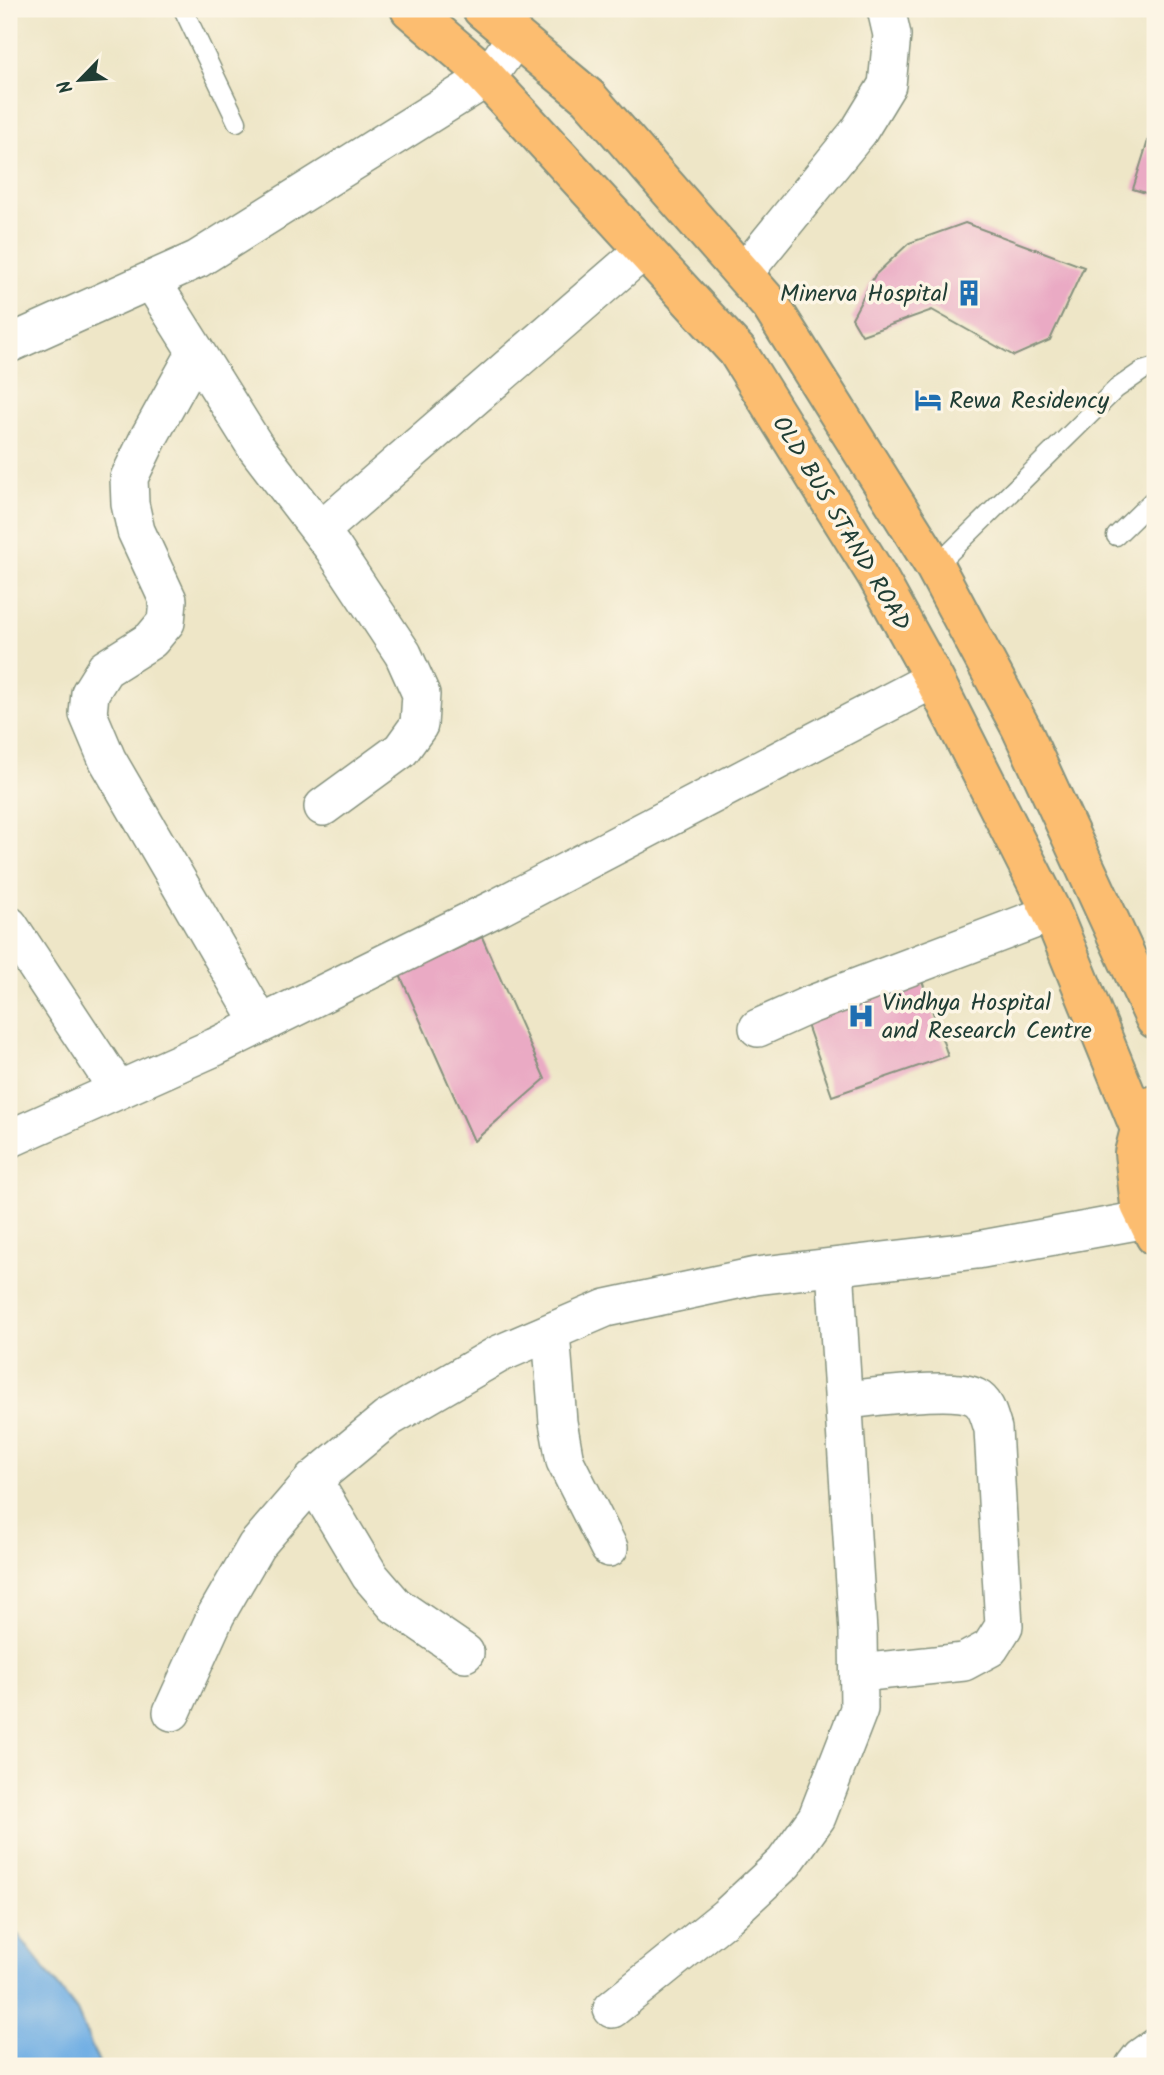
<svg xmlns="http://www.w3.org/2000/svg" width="1164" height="2075" font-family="Kalam,sans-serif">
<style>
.water{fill:#71afe4;stroke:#48768c;stroke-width:2}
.building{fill:#eaaac4}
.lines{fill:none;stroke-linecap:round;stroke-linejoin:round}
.service-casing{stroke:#86927e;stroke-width:21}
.minor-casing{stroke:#86927e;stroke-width:40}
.primary-casing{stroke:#86927e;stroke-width:42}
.service{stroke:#fff;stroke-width:18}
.minor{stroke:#fff;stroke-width:37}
.primary{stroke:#fcbd6f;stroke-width:38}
.labels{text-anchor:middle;stroke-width:7;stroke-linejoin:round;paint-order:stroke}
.poi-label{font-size:24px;fill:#1f3d34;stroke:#fcf5e5;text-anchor:start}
.street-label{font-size:24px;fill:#1f3d34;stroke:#fcf5e5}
</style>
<rect width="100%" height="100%" fill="#fcf5e5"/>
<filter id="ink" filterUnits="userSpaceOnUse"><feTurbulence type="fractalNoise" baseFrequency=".0143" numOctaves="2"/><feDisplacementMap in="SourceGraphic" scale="14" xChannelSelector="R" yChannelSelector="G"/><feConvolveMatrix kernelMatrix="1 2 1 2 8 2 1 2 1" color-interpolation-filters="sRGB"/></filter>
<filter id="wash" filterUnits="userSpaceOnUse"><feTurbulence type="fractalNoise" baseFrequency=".00686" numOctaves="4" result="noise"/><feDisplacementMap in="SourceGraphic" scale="28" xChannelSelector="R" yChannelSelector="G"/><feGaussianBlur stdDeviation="1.57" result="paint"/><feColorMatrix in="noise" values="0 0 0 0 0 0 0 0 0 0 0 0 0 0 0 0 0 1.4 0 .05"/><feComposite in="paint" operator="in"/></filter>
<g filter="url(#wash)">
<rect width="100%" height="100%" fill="#eee6c7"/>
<path class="water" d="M9,1923L77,2011L100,2066H9Z"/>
<g id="blocks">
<path class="building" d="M1155,118V196L1133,189Z
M965,223L1084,267L1050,340L1014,356L932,310L862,335L852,318L875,275L909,243Z
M482,937L545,1079L474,1141L400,975Z
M920,975L948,1056L832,1096L804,1016Z"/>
</g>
</g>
<g filter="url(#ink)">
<use href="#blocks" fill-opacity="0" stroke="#86927e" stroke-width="2"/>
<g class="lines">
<g class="service-casing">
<path id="service" d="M183,9L237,122
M1116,536L1155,498
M935,567L1116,389L1142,371L1155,367"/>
</g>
<g class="minor-casing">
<path id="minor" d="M743,274L859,131L887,85L892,35L886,9
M151,280L255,446L333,548L403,654L421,694L419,725L401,750L323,807
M9,344L198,259L487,78L516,37
M195,354L149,437L129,478L130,504L136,531L168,600L166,622L151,640L105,669L90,693L88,714L107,759L261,1024
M320,531L644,250
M9,925L118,1090
M758,1028L807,1006L1052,913
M9,1139L215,1047L500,906L934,679
M551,1332L558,1422L565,1461L609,1548
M844,1400C872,1398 952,1385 975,1397C987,1403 989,1417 993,1429L1004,1626L990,1648L964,1662L859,1673
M313,1480L370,1576L395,1605L465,1653
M172,1712L216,1615L256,1546L313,1480L387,1419L499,1354L606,1308L756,1276L977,1250L1147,1219
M612,2009L727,1916L784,1863L817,1817L859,1709L858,1632L835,1267
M1134,2066L1141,2057L1155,2047"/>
</g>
<g class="primary-casing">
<path id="primary" d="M410,9L474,64L737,351L877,576L934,679L1052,913L1140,1129
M482,9L588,97L771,306L935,567L1021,728L1155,1019
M1150,1106L1145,1110L1134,1153L1140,1205L1155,1236"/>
</g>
<use href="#service" class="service"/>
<use href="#minor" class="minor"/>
<use href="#primary" class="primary"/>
</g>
</g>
<defs>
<g id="building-bare" transform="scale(2.1)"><path d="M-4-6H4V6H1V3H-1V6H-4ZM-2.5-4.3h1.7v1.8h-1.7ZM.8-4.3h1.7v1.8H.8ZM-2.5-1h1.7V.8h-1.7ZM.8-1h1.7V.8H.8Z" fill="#1f6fb2" stroke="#fcf5e5" stroke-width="2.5" paint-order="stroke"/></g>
<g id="hotel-bare" transform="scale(2.1)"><path d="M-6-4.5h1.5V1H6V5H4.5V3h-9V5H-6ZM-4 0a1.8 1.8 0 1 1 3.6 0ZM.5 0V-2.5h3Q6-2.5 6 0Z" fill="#1f6fb2" stroke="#fcf5e5" stroke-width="2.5" paint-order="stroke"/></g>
<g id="hospital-bare" transform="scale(2.1)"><path d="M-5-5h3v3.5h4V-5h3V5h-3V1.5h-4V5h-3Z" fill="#1f6fb2" stroke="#fcf5e5" stroke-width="2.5" paint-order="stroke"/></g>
</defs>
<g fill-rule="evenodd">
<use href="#building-bare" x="969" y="293"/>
<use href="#hotel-bare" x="928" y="400"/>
<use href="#hospital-bare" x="861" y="1016"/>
</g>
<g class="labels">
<g class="poi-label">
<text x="948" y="301" text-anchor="end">Minerva Hospital</text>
<text x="949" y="408">Rewa Residency</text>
<text x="882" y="1010">Vindhya Hospital<tspan x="882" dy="28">and Research Centre</tspan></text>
</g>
<g class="street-label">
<text transform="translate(842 523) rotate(59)" y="8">OLD BUS STAND ROAD</text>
</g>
</g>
<rect width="1164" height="2075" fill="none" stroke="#fcf5e5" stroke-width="35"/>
<g transform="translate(80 80) rotate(245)" stroke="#fcf5e5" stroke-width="5" paint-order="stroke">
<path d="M0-5L12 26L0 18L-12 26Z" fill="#1f3d34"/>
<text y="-10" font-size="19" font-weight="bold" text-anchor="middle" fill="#1f3d34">N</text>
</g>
</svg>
